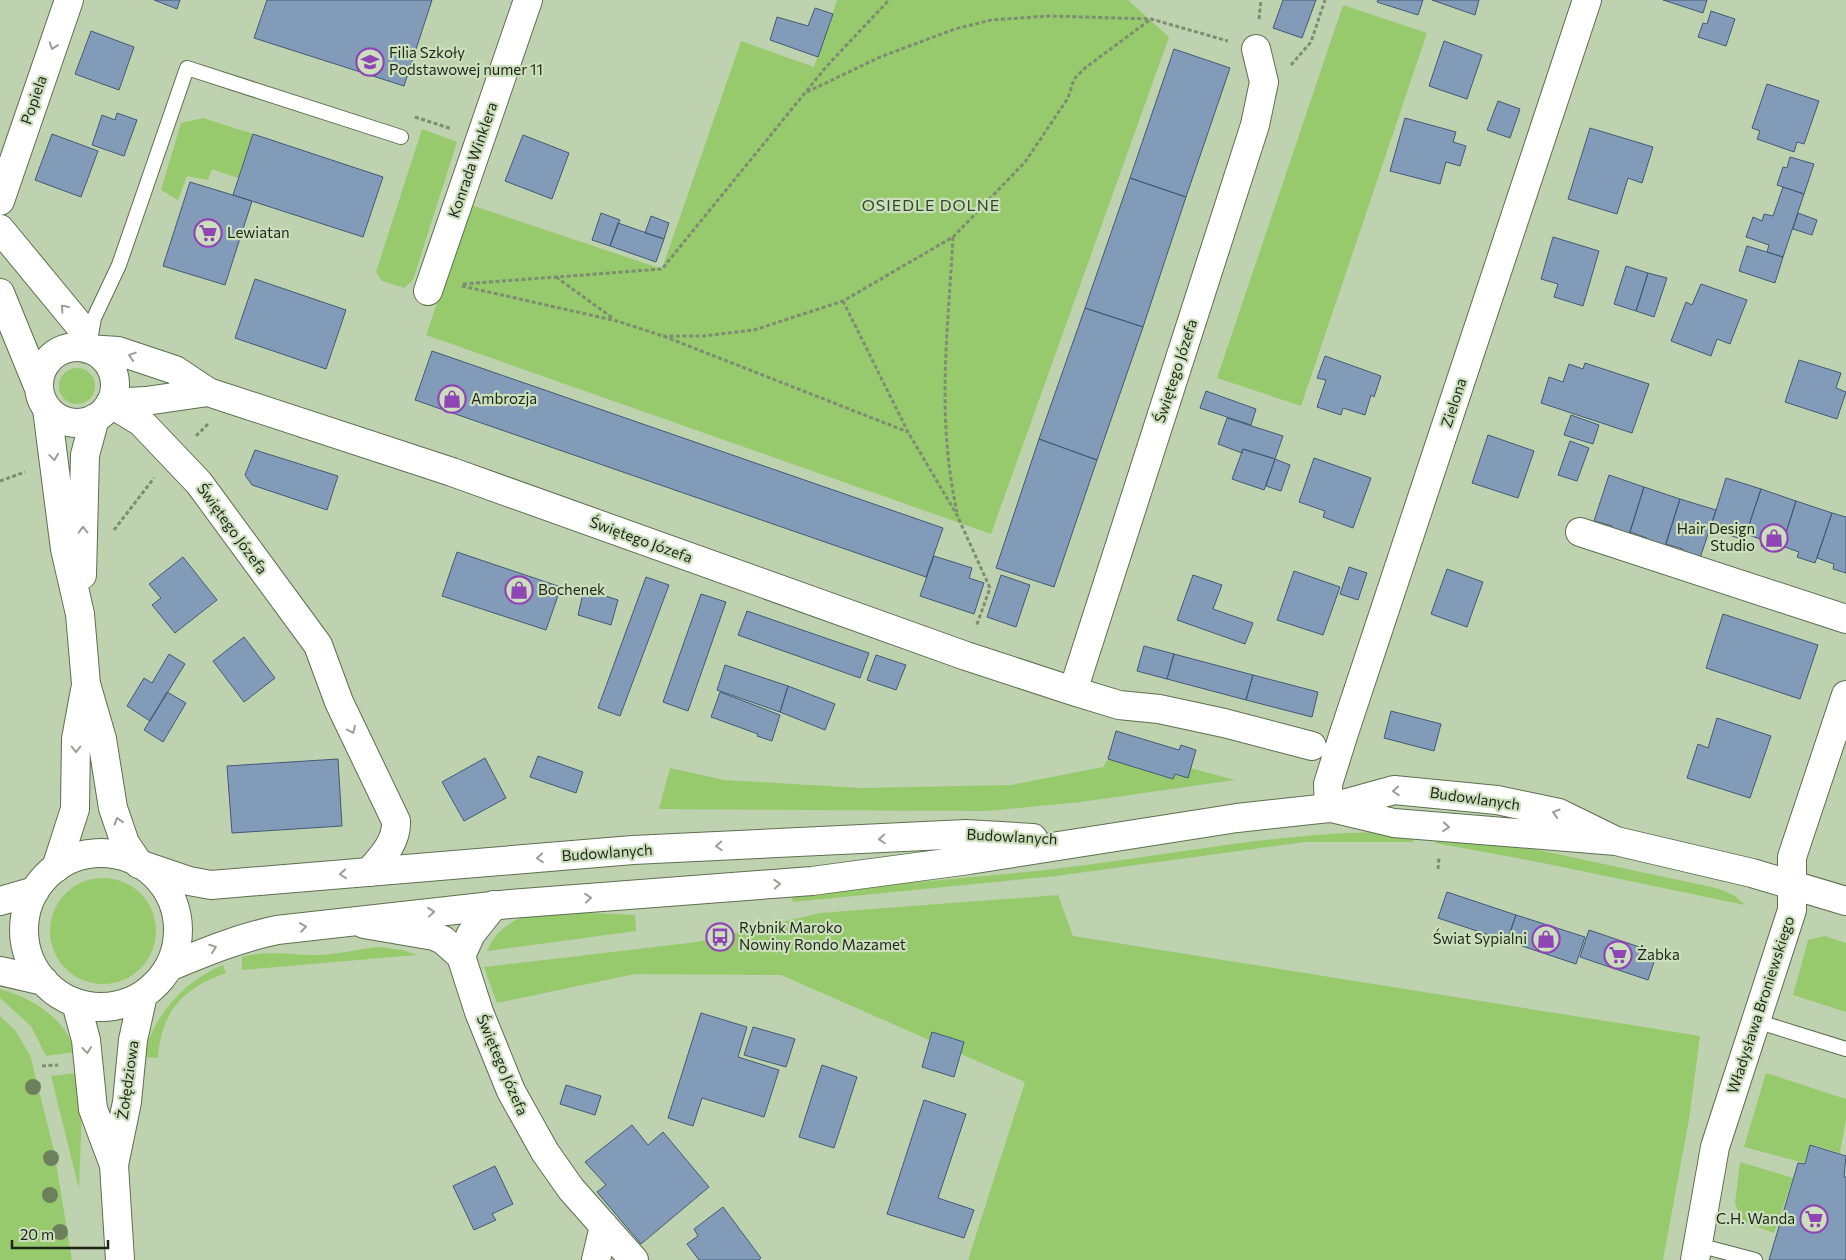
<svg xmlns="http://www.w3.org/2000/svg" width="1846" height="1260" font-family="Commissioner,sans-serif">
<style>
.green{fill:#97ca6c}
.building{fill:#829bb9;stroke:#425a74}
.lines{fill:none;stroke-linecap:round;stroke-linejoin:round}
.service-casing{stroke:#5d6f50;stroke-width:16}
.minor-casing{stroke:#5d6f50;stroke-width:30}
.tertiary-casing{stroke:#5d6f50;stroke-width:30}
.path{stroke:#7d8c72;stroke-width:3;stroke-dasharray:4 2.5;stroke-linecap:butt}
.service{stroke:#fff;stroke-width:14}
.minor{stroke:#fff;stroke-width:28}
.tertiary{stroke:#fff;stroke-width:28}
.tree{fill:#6c815b}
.oneway{stroke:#9a9d98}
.labels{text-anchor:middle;stroke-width:4.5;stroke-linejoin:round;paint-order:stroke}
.poi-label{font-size:15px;fill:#1f2619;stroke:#cbdfbc;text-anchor:start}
.street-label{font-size:15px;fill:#1f2619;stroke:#cbdfbc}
.neighbourhood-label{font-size:16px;letter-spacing:1px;fill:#354528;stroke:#cbdfbc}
</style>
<rect width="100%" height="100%" fill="#bed2af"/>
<path class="green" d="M837,0H1128L1169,37L991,534L426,335L471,205L662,269L741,41L814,67Z
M1343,5L1427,33L1301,406L1217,378Z
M203,118L253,134L238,178L212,169L208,180L187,176L178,200L161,190L181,123Z
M422,129L457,142L413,280L404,288L382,281L376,272Z
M59 386a18 18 0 1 1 36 0a18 18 0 1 1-36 0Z
M1115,748L1235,780L1081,802L986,811L659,809L670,768L724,780L862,788L1011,785L1103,767Z
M1376,832L1414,833L1413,842H1305L1056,876L793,902L791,895C887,883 983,878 1078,866C1178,853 1275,834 1376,832Z
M1436,835L1543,851L1716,888L1734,895L1745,905L1538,862L1435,843Z
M50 931a53 53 0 1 1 106 0a53 53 0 1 1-106 0Z
M1058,895L1073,936L1700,1036L1689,1119L1663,1260H968L1025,1082L781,975L635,974L497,1003L484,967L697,942L820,913Z
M540,911L635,915L636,931L487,951C497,927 516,918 540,911Z
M1825,936L1846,943V1012L1793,995L1808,940Z
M378,947L403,950L416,955L242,970V957C269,950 288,955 316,955C336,955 357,949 378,947Z
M223,965L226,973C183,988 161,1012 158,1058L144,1057C153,1015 184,981 223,965Z
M0,989C31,998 67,1018 74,1052L46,1056L31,1026L0,998Z
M0,1016L15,1030L30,1055L54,1151L72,1260H0Z
M77,1073L82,1109L79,1189L51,1076Z
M1766,1073L1846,1099V1118L1840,1153L1810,1144L1804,1163L1744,1147Z
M1740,1162L1793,1178L1774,1233L1742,1221L1735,1203Z"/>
<path class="building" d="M154,0H180L177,9Z
M267,0H432L404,86L254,38Z
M1283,0H1316L1302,38L1273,28Z
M1378,0H1423L1418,15L1377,2Z
M1432,0H1479L1475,15Z
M1663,0H1707L1703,13Z
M815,8L833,14L818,57L770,40L777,17L808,26Z
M1711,11L1735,19L1726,46L1698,37L1703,23L1707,24Z
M91,31L134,47L119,90L75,74Z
M1444,41L1482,55L1467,99L1429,86Z
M1174,49L1230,68L1186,197L1130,178Z
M1767,84L1819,101L1804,144L1797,142L1794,152L1757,139L1760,131L1752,128Z
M1498,101L1520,109L1510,138L1487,130Z
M117,113L137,120L124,156L92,145L102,115L115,120Z
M1405,118L1456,132L1453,142L1466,146L1460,166L1446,162L1440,184L1390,171Z
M1590,128L1653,147L1642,183L1628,178L1617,214L1568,199Z
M52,134L98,151L81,197L35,180Z
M253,134L383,177L363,237L233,195Z
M523,135L569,153L552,199L505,181Z
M1790,157L1814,164L1804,194L1777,185L1783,167L1787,168Z
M1130,178L1186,197L1143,327L1085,308Z
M190,182L252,201L225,285L163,266Z
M1783,187L1804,194L1783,257L1767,252L1769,245L1746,237L1753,217L1762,221L1764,214L1773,216Z
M601,213L620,220L610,246L592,240Z
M1798,213L1817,220L1812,235L1793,229Z
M651,216L669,223L664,239L645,233Z
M618,223L664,239L656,262L610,246Z
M1553,237L1599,251L1583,306L1554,297L1558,284L1541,279Z
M1747,246L1783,257L1775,283L1739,271Z
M1626,266L1648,273L1636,311L1614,304Z
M1648,273L1667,278L1654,317L1636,311Z
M255,279L346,310L326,369L235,338Z
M1701,284L1747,300L1730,344L1717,339L1711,356L1671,341L1686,302L1692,305Z
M1085,308L1143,327L1097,460L1039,439Z
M432,351L943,528L926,577L415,400Z
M1325,356L1381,376L1374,397L1371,395L1365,415L1343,408L1341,415L1317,407L1326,380L1317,378Z
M1799,360L1841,373L1836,388L1846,392L1837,419L1785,402Z
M1585,363L1649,384L1632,433L1541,403L1549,377L1563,382L1569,364L1583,369Z
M1206,391L1256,409L1251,425L1200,408Z
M1571,415L1599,425L1593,444L1564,435Z
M1227,418L1283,436L1275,459L1243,449L1242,453L1218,444Z
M1488,435L1534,451L1518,498L1472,483Z
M1039,439L1097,460L1054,587L996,568Z
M1570,441L1589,448L1577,481L1558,475Z
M1243,449L1275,459L1264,490L1232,479Z
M255,450L338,476L327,510L252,485L245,475Z
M1314,458L1371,478L1353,528L1323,517L1325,511L1299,502Z
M1275,459L1290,465L1281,491L1266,486Z
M1609,475L1644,487L1628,538L1610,532L1612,526L1594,521Z
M1726,478L1761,489L1744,540L1726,534L1728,528L1712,523Z
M1644,487L1680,499L1664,549L1645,543L1647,538L1630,532Z
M1761,489L1796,501L1780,551L1761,546L1763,540L1746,534Z
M1680,499L1716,510L1699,561L1681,555L1683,549L1666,544Z
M1796,501L1832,513L1815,563L1797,557L1799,552L1782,546Z
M1832,513L1846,517V573L1833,569L1834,564L1817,558Z
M457,552L561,587L546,630L442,596Z
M934,556L972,568L969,578L984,583L974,614L920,596Z
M183,557L217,600L175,633L152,605L161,598L149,584Z
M1349,567L1367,573L1358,600L1340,594Z
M1447,569L1483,582L1467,627L1431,614Z
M1294,571L1340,587L1323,635L1277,620Z
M1001,575L1030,585L1016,627L987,617Z
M1193,575L1222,585L1213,609L1253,623L1245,644L1177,620Z
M646,577L669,585L620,716L598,708Z
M584,589L618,600L611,625L578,615Z
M701,594L726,602L688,711L663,702Z
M747,611L869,653L860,678L738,635Z
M1723,614L1818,645L1800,699L1706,668Z
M244,637L275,678L244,702L213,661Z
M1144,646L1174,654L1167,679L1137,671Z
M169,654L185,664L150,721L127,706L144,678L152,683Z
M1174,654L1253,675L1246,700L1167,679Z
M876,655L906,665L896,690L867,680Z
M725,665L788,686L780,712L717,690Z
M1253,675L1318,692L1312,717L1246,700Z
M788,686L835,704L825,730L780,712Z
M167,692L186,703L163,742L144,730Z
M720,692L780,715L772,741L757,736L758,734L711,717Z
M1391,711L1441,724L1434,751L1384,738Z
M1717,718L1771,736L1750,798L1687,778L1698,744L1708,748Z
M1116,731L1179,750L1181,745L1196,750L1188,778L1175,774L1173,779L1108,759Z
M538,756L583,772L576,793L530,777Z
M485,758L506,798L464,821L442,782Z
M338,759L342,826L232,833L227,766Z
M1447,892L1516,915L1507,941L1438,918Z
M1516,915L1585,937L1576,964L1507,941Z
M1589,930L1657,953L1648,980L1580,957Z
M701,1013L747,1027L738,1057L779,1070L764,1117L702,1098L693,1126L668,1118Z
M753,1027L795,1039L786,1067L744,1055Z
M932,1032L964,1042L954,1077L922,1067Z
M822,1065L857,1077L834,1148L799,1137Z
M566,1085L601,1096L595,1115L560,1104Z
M924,1100L966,1114L938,1198L974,1210L964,1238L887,1214Z
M632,1125L648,1145L663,1132L709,1187L641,1244L597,1192L606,1185L585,1162Z
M1810,1145L1846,1156L1844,1177H1846V1260H1769L1798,1163L1805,1164Z
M495,1166L513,1204L492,1214L496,1220L474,1230L453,1186Z
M723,1207L761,1258L759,1260H699L687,1244L698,1236L694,1229Z"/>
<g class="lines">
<g class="service-casing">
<path id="service" d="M90,340L94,318L119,265L187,68L401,137
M1756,1021L1846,1049
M1698,1245L1755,1260"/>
</g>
<g class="minor-casing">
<path id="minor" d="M0,201L69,0
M0,229L80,326L88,349L118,351L175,370L208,392L452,472L966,656L1073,691L1119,705L1159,709L1224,723L1312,746
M428,291L528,0
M0,293L38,386
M39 385a38 38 0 1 1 76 0a38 38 0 1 1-76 0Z
M110,403L141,422L199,483L318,645L339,702L396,821C397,842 382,857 369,872
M110,403L146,401L208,392
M47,409L65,549L80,614L86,684L102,739L113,808L125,843L139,864
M1580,532L1846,619
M82,575L85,455L95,418
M1073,691L1255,125L1264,82L1256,49
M1329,808L1328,784L1344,733L1587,0
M56,868L75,809L76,739L85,690
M364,924L434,936L443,940L461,956L479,1012L511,1091L545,1152L571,1189L634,1260
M461,956L471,934L494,905
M596,1260L604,1226
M1695,1260L1715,1147L1792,910V857L1846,695"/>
</g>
<g class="tertiary-casing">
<path id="tertiary" d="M1331,808L1394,823L1616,841L1752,873L1846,901
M24 930a77 77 0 1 1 154 0a77 77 0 1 1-154 0Z
M139,864L189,881L211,885L633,850L966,834L1033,838
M0,901L35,891
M169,967C205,952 239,938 277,930L510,904L812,881L969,860L1237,818L1329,808L1394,790L1497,800L1559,813L1616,841
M0,971L44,981
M76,1003L86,1040L93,1109L114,1165L120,1260
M114,1165L127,1102L133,1040L143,995"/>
</g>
<path class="path" d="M1259,19L1261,0
M1291,65L1311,42L1325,0
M807,92L880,57L955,29L991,20L1049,16L1151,19L1228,41
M415,117L452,129
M953,237C948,333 936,416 957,512
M556,277L614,319
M463,284L662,269L826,67L889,0
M462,286L617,321L663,336L908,432
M843,301L908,432L957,515L990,588L976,627
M663,336H703L754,330L843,301L953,237L1025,162L1068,98L1074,79L1085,68L1151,19
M196,436L209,423
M0,481L25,472
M114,530L154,478
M1438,869L1439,858
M42,1066L58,1065"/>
<use href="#service" class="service"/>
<use href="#minor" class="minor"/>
<use href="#tertiary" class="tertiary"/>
</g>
<g class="tree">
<circle cx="33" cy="1087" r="8"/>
<circle cx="51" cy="1158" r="8"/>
<circle cx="50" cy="1195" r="8"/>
<circle cx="60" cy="1232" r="8"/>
</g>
<defs><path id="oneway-chevron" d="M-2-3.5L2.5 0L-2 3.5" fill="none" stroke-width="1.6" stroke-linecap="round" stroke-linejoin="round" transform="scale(1.25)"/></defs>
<g class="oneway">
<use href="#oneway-chevron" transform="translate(53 46) rotate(109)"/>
<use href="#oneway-chevron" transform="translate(64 308) rotate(-131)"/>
<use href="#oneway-chevron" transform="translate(132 356) rotate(-162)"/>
<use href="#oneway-chevron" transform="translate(54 457) rotate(82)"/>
<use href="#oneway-chevron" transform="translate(83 530) rotate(-91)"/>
<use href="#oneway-chevron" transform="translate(352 730) rotate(65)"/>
<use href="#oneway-chevron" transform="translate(76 749) rotate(90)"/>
<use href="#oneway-chevron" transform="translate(1396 791) rotate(176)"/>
<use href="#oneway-chevron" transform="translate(1556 813) rotate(-163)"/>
<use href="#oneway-chevron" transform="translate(118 821) rotate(-107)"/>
<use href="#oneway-chevron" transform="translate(1446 827) rotate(5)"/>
<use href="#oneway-chevron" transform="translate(882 839) rotate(177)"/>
<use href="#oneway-chevron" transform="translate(719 846) rotate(177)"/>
<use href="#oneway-chevron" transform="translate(540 858) rotate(175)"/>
<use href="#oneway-chevron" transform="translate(343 874) rotate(175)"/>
<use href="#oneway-chevron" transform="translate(777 884) rotate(-4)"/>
<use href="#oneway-chevron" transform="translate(588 898) rotate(-5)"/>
<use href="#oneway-chevron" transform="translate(431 912) rotate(-6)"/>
<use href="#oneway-chevron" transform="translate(303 927) rotate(-8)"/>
<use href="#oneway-chevron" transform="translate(213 948) rotate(-19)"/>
<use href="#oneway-chevron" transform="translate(87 1050) rotate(83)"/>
</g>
<defs>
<g id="school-ring" transform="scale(1.4375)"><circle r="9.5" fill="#cbdfbc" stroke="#9045b7" stroke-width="1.5"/><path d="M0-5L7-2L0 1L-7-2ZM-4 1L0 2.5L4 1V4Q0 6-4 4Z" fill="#9045b7"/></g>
<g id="supermarket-ring" transform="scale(1.4375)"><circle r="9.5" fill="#cbdfbc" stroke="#9045b7" stroke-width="1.5"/><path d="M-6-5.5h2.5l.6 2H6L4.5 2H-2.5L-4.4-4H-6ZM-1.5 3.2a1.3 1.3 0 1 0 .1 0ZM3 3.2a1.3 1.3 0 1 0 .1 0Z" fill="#9045b7"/></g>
<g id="shop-ring" transform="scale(1.4375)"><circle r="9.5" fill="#cbdfbc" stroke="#9045b7" stroke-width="1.5"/><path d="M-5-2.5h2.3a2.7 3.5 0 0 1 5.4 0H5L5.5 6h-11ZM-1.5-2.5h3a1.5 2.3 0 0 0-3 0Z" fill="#9045b7"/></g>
<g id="bus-ring" transform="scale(1.4375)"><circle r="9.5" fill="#cbdfbc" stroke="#9045b7" stroke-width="1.5"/><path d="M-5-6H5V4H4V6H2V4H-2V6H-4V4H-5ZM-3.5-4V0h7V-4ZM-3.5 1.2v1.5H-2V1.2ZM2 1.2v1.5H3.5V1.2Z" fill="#9045b7"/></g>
</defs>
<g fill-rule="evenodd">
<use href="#school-ring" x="370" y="62"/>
<use href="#supermarket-ring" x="208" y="233"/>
<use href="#shop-ring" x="452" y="399"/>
<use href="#shop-ring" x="1774" y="538"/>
<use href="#shop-ring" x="519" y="590"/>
<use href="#bus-ring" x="720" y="937"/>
<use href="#shop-ring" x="1546" y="939"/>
<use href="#supermarket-ring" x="1618" y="955"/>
<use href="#supermarket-ring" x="1814" y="1219"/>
</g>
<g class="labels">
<g class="poi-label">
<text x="389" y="58">Filia Szkoły<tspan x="389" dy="17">Podstawowej numer 11</tspan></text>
<text x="227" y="238">Lewiatan</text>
<text x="471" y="404">Ambrozja</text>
<text x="1755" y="534" text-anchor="end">Hair Design<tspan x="1755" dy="17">Studio</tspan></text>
<text x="538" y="595">Bochenek</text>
<text x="739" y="933">Rybnik Maroko<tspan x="739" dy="17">Nowiny Rondo Mazamet</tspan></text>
<text x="1527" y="944" text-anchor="end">Świat Sypialni</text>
<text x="1637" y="960">Żabka</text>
<text x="1795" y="1224" text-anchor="end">C.H. Wanda</text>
</g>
<g class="street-label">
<text transform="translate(34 100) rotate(-71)" y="5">Popiela</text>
<text transform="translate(473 160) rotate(-71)" y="5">Konrada Winklera</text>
<text transform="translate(1176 371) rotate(-72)" y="5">Świętego Józefa</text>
<text transform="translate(1454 403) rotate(-72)" y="5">Zielona</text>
<text transform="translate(232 529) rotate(54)" y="5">Świętego Józefa</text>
<text transform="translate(641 540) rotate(20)" y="5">Świętego Józefa</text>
<text transform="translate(1475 799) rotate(8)" y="5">Budowlanych</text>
<text transform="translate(1012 837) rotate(3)" y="5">Budowlanych</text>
<text transform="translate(607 853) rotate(-4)" y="5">Budowlanych</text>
<text transform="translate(1761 1005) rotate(-72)" y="5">Władysława Broniewskiego</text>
<text transform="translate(502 1065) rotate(67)" y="5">Świętego Józefa</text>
<text transform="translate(128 1080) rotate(-82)" y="5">Żołędziowa</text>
</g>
<g class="neighbourhood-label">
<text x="931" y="211">OSIEDLE DOLNE</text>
</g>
</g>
<path d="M12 1240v8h96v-8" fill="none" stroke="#1f2619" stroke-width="2.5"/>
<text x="20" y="1240" font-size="15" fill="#1f2619" stroke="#cbdfbc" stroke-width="4" paint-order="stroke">20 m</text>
</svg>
